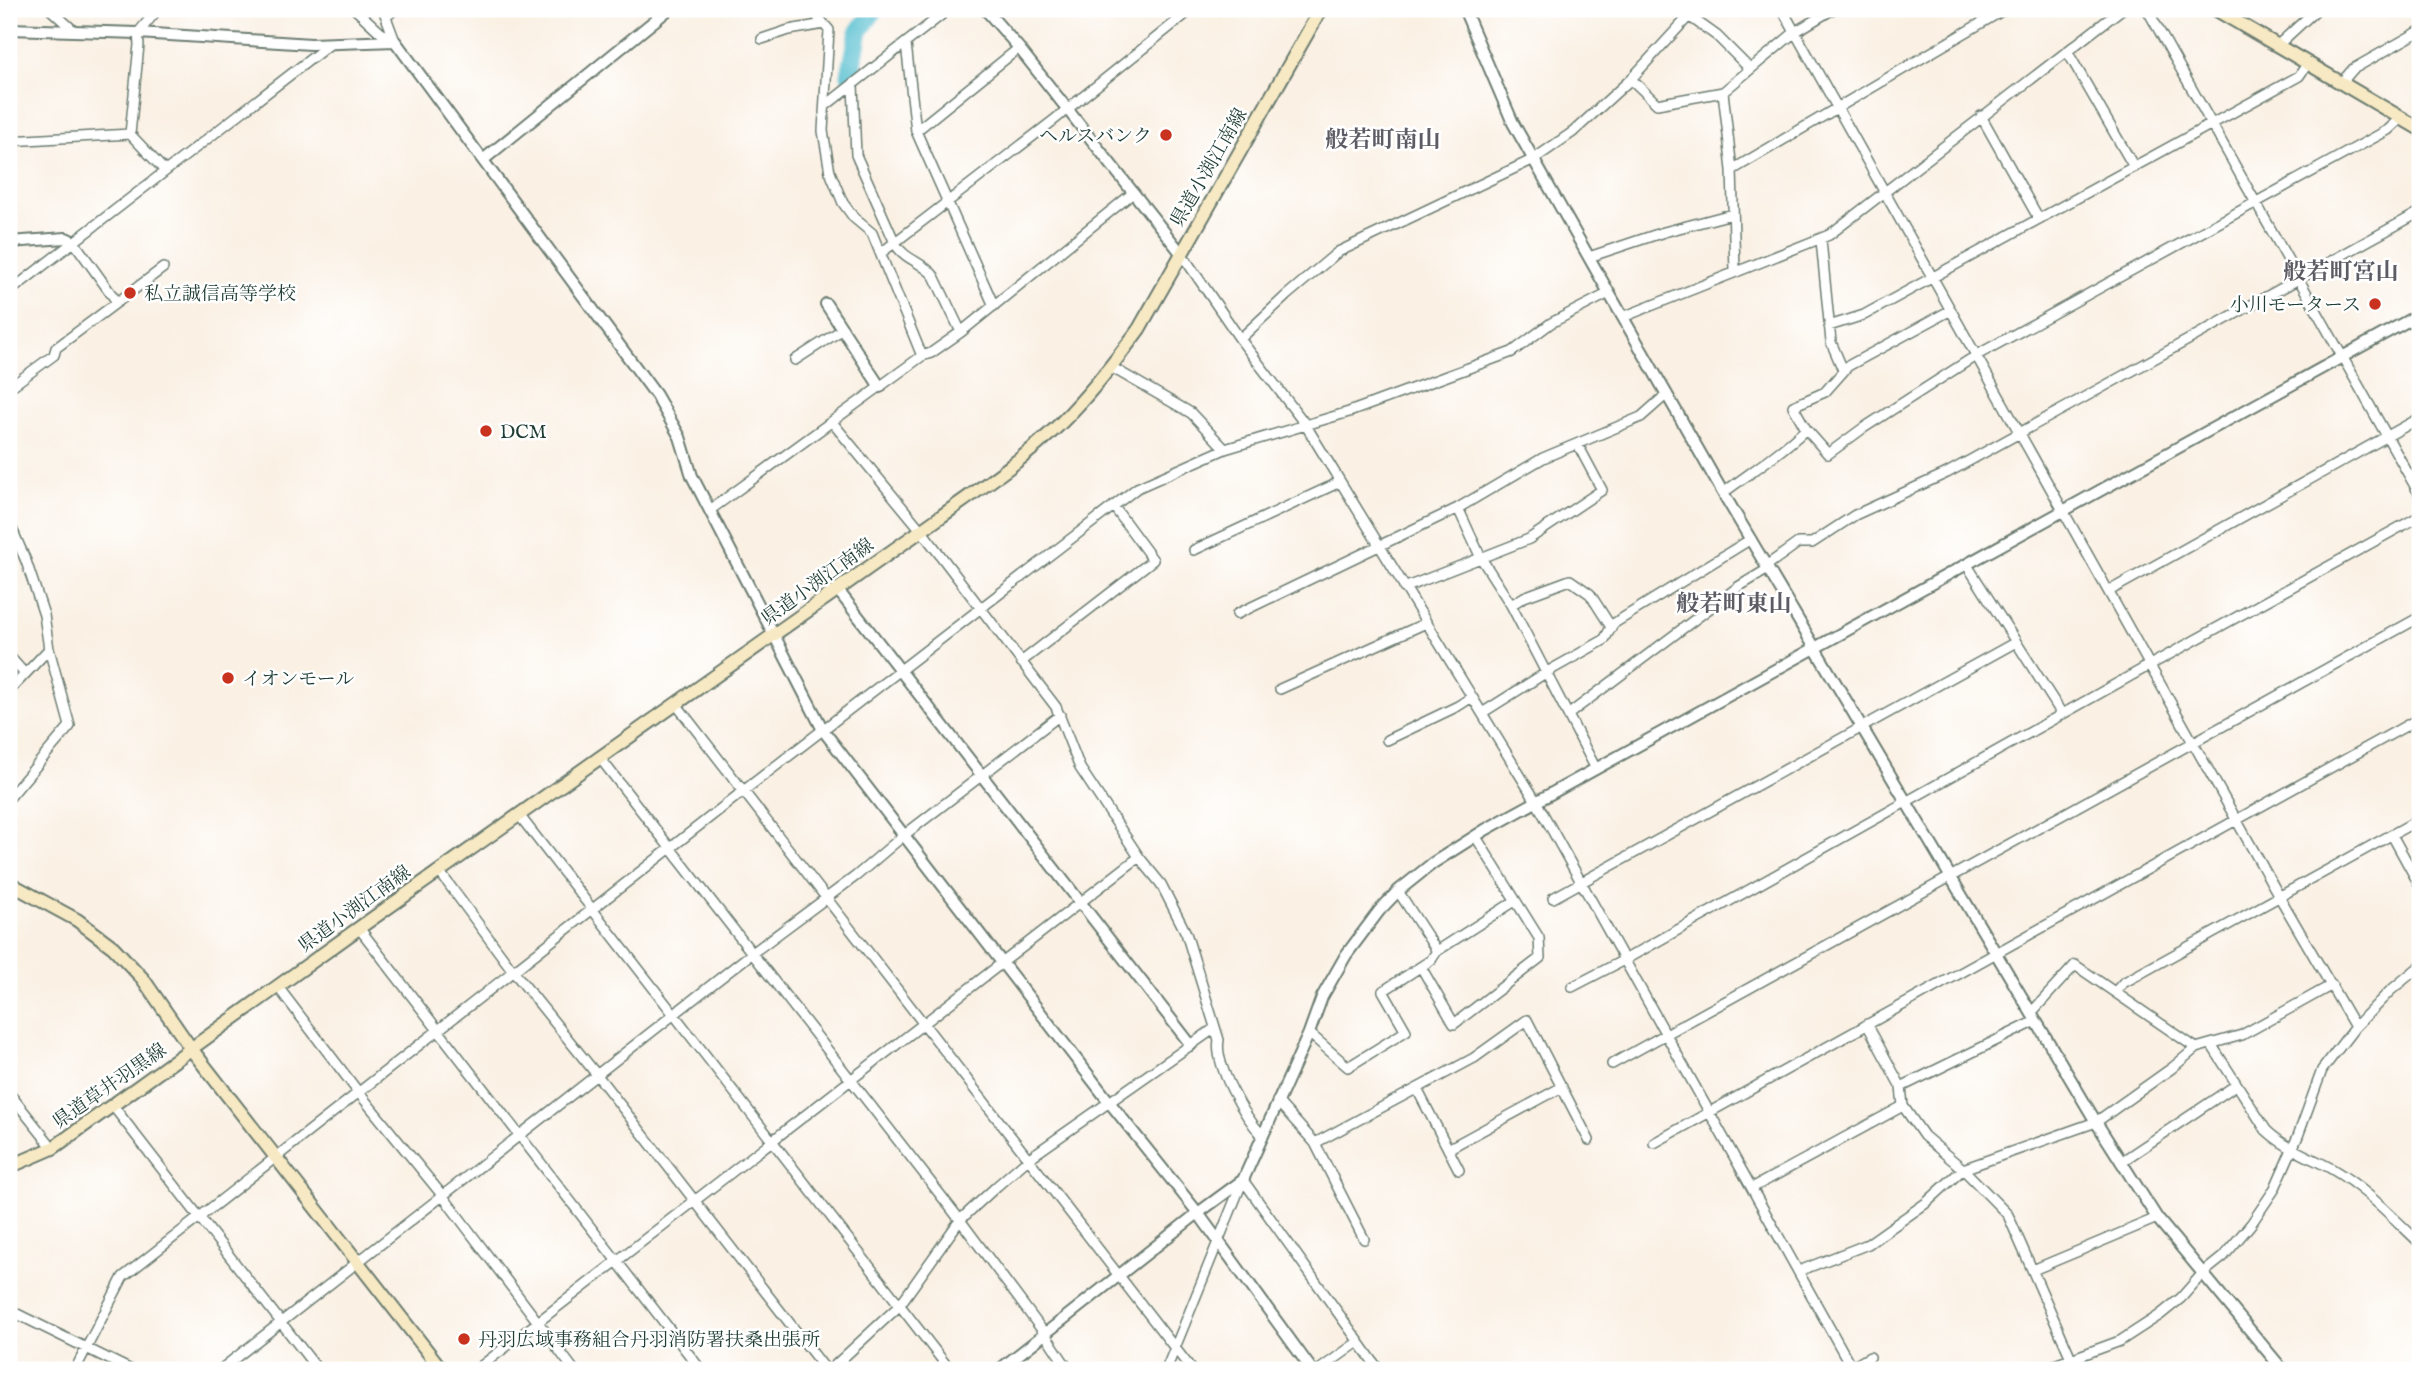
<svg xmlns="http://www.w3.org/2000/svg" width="2429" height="1379" font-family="'IM FELL English','Noto Serif JP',serif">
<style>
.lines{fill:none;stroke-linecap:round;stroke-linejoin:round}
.river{stroke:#53bdcf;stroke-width:19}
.minor-casing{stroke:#6c7c71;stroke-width:12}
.tertiary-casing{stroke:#6c7c71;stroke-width:14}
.secondary-casing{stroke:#6c7c71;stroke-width:16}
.minor{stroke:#fff;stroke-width:9}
.tertiary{stroke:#fff;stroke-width:10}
.secondary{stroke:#f6e9c3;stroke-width:12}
.poi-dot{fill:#c8321e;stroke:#fff;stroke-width:2.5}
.labels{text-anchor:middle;stroke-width:5;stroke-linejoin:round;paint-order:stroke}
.poi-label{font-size:19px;fill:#1f3d34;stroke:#fff;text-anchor:start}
.street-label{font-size:19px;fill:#1f3d34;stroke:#fff}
.quarter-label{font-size:23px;font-weight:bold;fill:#5d5b64;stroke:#fff}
</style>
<rect width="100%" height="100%" fill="#fff"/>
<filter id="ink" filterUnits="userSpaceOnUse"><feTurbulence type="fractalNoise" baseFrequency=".0143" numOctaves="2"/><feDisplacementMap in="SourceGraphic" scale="14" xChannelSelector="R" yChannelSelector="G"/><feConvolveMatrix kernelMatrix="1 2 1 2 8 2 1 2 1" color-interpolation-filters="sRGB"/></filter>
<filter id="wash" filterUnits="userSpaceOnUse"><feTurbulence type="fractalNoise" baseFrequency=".00686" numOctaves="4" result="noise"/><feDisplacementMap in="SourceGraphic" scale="28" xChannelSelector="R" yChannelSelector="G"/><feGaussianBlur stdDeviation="1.57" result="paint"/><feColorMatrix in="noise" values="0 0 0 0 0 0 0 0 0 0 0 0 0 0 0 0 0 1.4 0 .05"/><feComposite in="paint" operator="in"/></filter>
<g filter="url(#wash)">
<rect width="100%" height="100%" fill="#faf0e3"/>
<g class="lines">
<path class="river" d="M850,75L859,31L875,9"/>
</g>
</g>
<g filter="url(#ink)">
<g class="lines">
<g class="minor-casing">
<path id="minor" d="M50,9L73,30
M355,9L381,33L393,40
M383,9L395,41
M811,9L829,30L823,131L830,172L843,203L854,218L872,233L922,356
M1782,9L2279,896L2355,1027
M2147,9L2420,495
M387,16L395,9
M762,39L789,30L824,24
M906,44L916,131L994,306
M2278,45L2317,9
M2067,51L2134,167
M1631,79L1689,16L1717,36L1750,69
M2341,83L2353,69L2420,31
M853,85L856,155L895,243C903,259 923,262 934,276L961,332
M1723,92L1732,170L1735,271
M825,106L949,9
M1981,116L2039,219
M916,131L1019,48
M130,134L139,45L138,33L158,9
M9,141L130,134L165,171
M1732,170L2005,9
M1821,240L1831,342L1843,370
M74,242L117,302
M881,253L1054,120L1192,9
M1181,253L1240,339L1305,424L1537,803L1853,1370
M1589,257L1664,232L1732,214
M9,292L330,44
M1623,317L1829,235L2122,9
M1829,326L1864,315L2299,76L2308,63
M1240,339L1287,295L1338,252L1534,159L1573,132L1631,79L1657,104L1723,92L1795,32L1833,9
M795,360L843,329
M1111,367L1191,413L1225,449
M9,388L54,355L56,348L163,268
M1806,429L1828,454L1862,429L1977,355L2388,130L2401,118
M1723,493C1751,472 1781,453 1806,429L1793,406L1825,392L1848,366L1951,310
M1458,508L1481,558L1511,605L1596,769
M710,510L922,356L931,353L961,332L1133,193
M9,522L26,561L44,615L49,649L70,726L9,798
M1194,550L1340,482
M1967,565L2062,714
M1766,566L1798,543H1812L1855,515L1947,473L2420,212
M1404,588L1529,539L1602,490L1578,445
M2109,591L2420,418
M1511,605L1524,597L1570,580L1590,594L1611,627
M1237,614L1458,508L1543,458L1641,417L1667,394
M9,656L25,674
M1021,662L1153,560L1114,507
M1280,689L1426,623
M9,691L49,649
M676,704L1192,1370
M1482,713L1547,672L1604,640L1613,624L1751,539
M1569,714L1738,587L1768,569
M1387,740L1458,706L1472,697
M600,758L960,1220L1045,1334L1069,1370
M519,815L950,1370
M2392,835L2420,886
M1139,857L1161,884L1186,933L1219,1040C1214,1065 1245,1117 1262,1135
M439,871L513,971L597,1075L826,1370
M1398,891L1437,951
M1553,898L2016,642
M359,928L701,1370
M1421,967L1454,1024L1540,958L1539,938L1476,837
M278,987L359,1093L442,1195L574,1370
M1572,987L1626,959L2150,665L2420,516
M2115,992L2123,983L2420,819
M2031,1013L2075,965L2196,1048
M1867,1024L1901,1087L1903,1106L1924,1136L1963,1169L2008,1215L2071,1358
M1309,1033L1348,1067L1406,1031L1383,991L1431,960L1437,951L1515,901
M2211,1044L2266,1130C2286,1149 2309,1156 2332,1169C2365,1188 2392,1217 2420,1243
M1612,1064L2420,617
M1901,1087L2036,1021
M1417,1089L1459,1170
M9,1093L53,1148
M1277,1101L1315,1143L1474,1058L1527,1020L1589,1140
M113,1106L318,1370
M1315,1143L1364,1239
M1654,1143L2420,718
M1448,1149L1562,1087
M2121,1162L2236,1085
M1752,1188L1903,1106
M2033,1270L2157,1218
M1799,1271L1868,1244L1926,1203L1963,1169L2096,1122L2172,1068L2196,1048L2242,1035L2332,985
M9,1310L131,1370
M1852,1367L1870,1357
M75,1370L123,1277L742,792L1137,488L1225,449L1349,412L1512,352L1551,323L1609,293
M220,1370L751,954L856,876L903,836L1060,715
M476,1370L1139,857L1080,768L1056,707L921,530L832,422
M830,1370L899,1306L960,1220L997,1186L1028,1159L1215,1028
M1166,1370L1243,1180L1379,1370
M1319,1370L1358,1342
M2041,1370L2120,1341L2160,1315L2181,1298L2203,1273L2223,1257L2251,1224L2274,1190L2298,1136L2322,1070L2355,1027L2390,991L2420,966"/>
</g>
<g class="tertiary-casing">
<path id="tertiary" d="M985,9L1019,48L1181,253
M1464,9L1513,123L1613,300L1723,493L2096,1122L2157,1218L2283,1370
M9,29L138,33L311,44L395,41L656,395L680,437L692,476L823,730L1110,1103L1198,1213L1312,1370
M483,160L669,9
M9,242L66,238L74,242
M826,304L880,387
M837,589L1191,1045
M999,1370L1198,1213L1243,1180L1309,1033L1322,997L1346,955L1379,911L1398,891L1433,863L1485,830L2420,314"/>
</g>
<g class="secondary-casing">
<path id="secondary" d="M2215,9L2420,129
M9,883L77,920L113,947L143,979L192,1050L442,1370
M9,1167L53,1148L359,928L936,520C978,490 1023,460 1060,424C1089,395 1115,362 1139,329L1321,9"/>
</g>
<use href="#minor" class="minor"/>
<use href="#tertiary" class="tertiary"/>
<use href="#secondary" class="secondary"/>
</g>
</g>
<g class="poi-dot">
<circle cx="1166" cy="135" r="7"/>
<circle cx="130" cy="293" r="7"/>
<circle cx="2375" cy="304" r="7"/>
<circle cx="486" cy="431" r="7"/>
<circle cx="228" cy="678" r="7"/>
<circle cx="464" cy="1339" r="7"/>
</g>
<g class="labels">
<g class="poi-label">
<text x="1152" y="142" text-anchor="end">ヘルスバンク</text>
<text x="144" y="300">私立誠信高等学校</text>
<text x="2361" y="311" text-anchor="end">小川モータース</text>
<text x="500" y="438">DCM</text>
<text x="242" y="685">イオンモール</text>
<text x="478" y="1346">丹羽広域事務組合丹羽消防署扶桑出張所</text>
</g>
<g class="street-label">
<text transform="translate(1208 167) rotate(-60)" y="7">県道小渕江南線</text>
<text transform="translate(817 581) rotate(-36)" y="7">県道小渕江南線</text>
<text transform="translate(354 908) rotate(-36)" y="7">県道小渕江南線</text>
<text transform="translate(109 1085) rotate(-35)" y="7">県道草井羽黒線</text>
</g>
<g class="quarter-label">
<text x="1383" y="147">般若町南山</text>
<text x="2341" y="279">般若町宮山</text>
<text x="1734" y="611">般若町東山</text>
</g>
</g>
<rect width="2429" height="1379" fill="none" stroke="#fff" stroke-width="35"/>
</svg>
